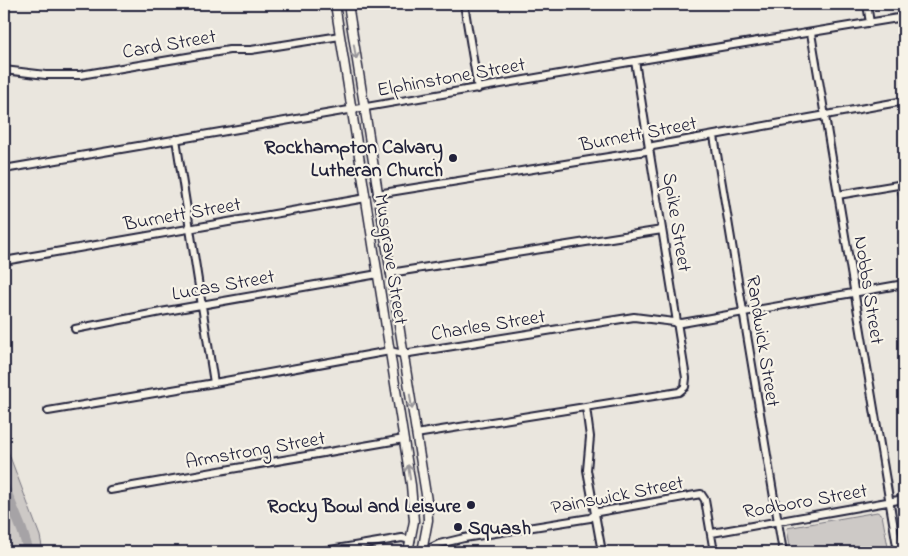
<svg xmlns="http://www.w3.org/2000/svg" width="908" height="556" font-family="'Indie Flower',sans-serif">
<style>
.green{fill:#cdc9c6;stroke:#787680}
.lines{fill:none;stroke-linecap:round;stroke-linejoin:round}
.river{stroke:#a6a3a6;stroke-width:10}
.minor-casing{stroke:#22223b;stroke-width:10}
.major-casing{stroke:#22223b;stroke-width:11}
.minor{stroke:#f7f3e8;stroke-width:6}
.major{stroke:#f7f3e8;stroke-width:8}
.oneway{stroke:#97959a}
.poi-dot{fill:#22223b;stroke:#f7f3e8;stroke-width:2}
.labels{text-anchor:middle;stroke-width:4.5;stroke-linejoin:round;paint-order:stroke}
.street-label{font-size:20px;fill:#22223b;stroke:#f7f3e8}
.poi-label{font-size:20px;font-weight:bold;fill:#22223b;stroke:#f7f3e8;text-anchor:end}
</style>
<rect width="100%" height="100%" fill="#eae6de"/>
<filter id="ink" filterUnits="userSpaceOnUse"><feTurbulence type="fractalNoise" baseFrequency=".02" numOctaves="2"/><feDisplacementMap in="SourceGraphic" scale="10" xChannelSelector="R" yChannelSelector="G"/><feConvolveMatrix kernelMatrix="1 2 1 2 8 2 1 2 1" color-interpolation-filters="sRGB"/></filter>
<g filter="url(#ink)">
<path class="green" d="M4,441L40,536L43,552H4Z
M877,512L882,515L889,552H791L787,528Z"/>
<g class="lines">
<path class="river" d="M4,486L22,530L29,552"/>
<g class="minor-casing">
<path id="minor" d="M464,4L478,89
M867,4L870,23
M811,33L898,552
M4,70L46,75H80L229,50H251L340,36
M714,136L783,552
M176,139L214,383
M4,169L635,61L904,17
M901,184L904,204
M377,194L646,151L653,146L904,101
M838,195L904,184
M4,261L366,198
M390,273L662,230
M75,329L161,312L378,274
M586,407L590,437L587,470L602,552
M48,411L214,383L390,351L403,354L634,317L682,323L904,284
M416,434L679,392L685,387L686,378L635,61
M110,490L404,439
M712,533L904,499
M422,549H429L439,544L464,538L590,518L598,512L701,494L705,500L714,552
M318,552L402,538L411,540"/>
</g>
<g class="major-casing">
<path id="major" d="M335,4L411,485L414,521L408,552
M348,4L427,501L428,520L422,552"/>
</g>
<use href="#minor" class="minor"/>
<use href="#major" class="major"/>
</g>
<defs><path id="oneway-shaft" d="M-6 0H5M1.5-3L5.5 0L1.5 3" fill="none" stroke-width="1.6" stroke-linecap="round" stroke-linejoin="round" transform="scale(1.25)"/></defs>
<g class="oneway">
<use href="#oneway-shaft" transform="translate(355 52) rotate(81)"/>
<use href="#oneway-shaft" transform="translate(411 402) rotate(81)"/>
<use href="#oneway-shaft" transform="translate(409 472) rotate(-98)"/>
</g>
</g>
<g class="poi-dot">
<circle cx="453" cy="158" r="5"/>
<circle cx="471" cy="505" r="5"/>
<circle cx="458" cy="527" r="5"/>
</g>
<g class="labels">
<g class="street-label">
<text transform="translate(169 43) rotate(-10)" y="7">Card Street</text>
<text transform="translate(451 76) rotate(-10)" y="7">Elphinstone Street</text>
<text transform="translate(638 133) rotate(-11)" y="7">Burnett Street</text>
<text transform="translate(182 213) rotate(-10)" y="7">Burnett Street</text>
<text transform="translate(678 222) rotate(81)" y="7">Spike Street</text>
<text transform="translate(392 259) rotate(81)" y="7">Musgrave Street</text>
<text transform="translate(223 284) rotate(-10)" y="7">Lucas Street</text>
<text transform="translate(870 290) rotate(81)" y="7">Nobbs Street</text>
<text transform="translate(488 324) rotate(-9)" y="7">Charles Street</text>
<text transform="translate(764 341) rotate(81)" y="7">Randwick Street</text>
<text transform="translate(255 449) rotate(-10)" y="7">Armstrong Street</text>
<text transform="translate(617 494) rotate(-11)" y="7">Painswick Street</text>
<text transform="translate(805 500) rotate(-10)" y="7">Rodboro Street</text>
</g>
<g class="poi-label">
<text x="443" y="153">Rockhampton Calvary<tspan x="443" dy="23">Lutheran Church</tspan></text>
<text x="461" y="512">Rocky Bowl and Leisure</text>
<text x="468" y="534" text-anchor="start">Squash</text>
</g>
</g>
<rect width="908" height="556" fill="none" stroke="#f7f3e8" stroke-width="20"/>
<rect x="10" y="10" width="888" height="536" fill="none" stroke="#22223b" stroke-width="2" filter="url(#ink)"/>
</svg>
